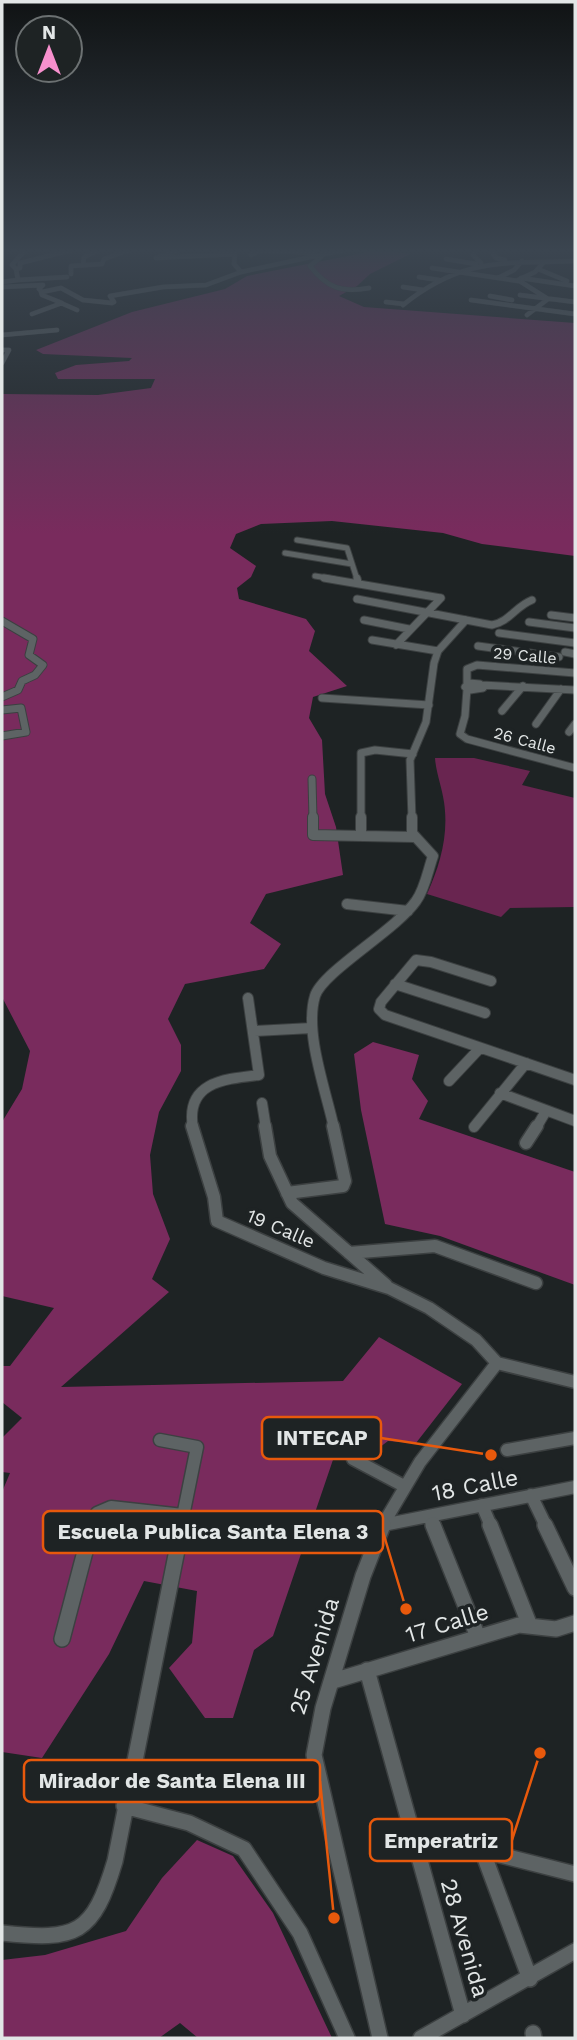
<svg xmlns="http://www.w3.org/2000/svg" width="577" height="2040" font-family="'Work Sans',sans-serif">
<style>
.green{fill:#692550}
.forest{fill:#792b5d}
.lines{fill:none;stroke-linecap:round;stroke-linejoin:round}
.street-far5-casing{stroke:#3c4041;stroke-width:5}
.street-far4-casing{stroke:#3c4041;stroke-width:7}
.street-far3-casing{stroke:#3c4041;stroke-width:9}
.street-far2-casing{stroke:#3c4041;stroke-width:12}
.street-far1-casing{stroke:#3c4041;stroke-width:15}
.street-casing{stroke:#3c4041;stroke-width:18}
.street-far5{stroke:#5d6364;stroke-width:4.5}
.street-far4{stroke:#5d6364;stroke-width:5}
.street-far3{stroke:#5d6364;stroke-width:7}
.street-far2{stroke:#5d6364;stroke-width:10}
.street-far1{stroke:#5d6364;stroke-width:12}
.street{stroke:#5d6364;stroke-width:15}
.labels{text-anchor:middle;stroke-width:7;stroke-linejoin:round;paint-order:stroke}
.far-street-label{font-size:16px;fill:#e2e6e6;stroke:#1e2324}
.street-label{font-size:19px;fill:#e2e6e6;stroke:#1e2324}
.near-street-label{font-size:23px;fill:#e2e6e6;stroke:#1e2324}
.leader{fill:none;stroke:#e8590c;stroke-width:2.5}
.callout-dot{fill:#e8590c;stroke:#1e2324;stroke-width:2.5}
.callout{fill:#1e2324;stroke:#e8590c;stroke-width:2.5}
.callout-label{font-size:21px;text-anchor:middle;font-weight:bold;fill:#e2e6e6}
</style>
<rect width="100%" height="100%" fill="#1e2324"/>
<path class="green" d="M435,758H474L530,771L522,785L575,798V907L510,908L501,917L427,894C440,865 449,835 444,802C442,787 436,773 435,758Z"/>
<path class="forest" d="M378,250L410,254L370,274L357,286L339,296L364,307L575,323V556L482,544L443,533L332,521L261,524L236,534L230,548L256,566L251,577L237,588L239,599L306,619L315,631L309,651L347,686L313,697L309,718L322,740L325,794L336,827L343,875L266,894L250,923L281,944L264,969L185,984L168,1019L181,1045V1071L159,1112L150,1155L153,1194L170,1239L152,1279L169,1292L61,1387L343,1381L379,1337L462,1384L416,1443L388,1441L371,1454L337,1448L273,1636L254,1650L233,1718H205L169,1668L192,1643L197,1591L144,1581L109,1654L42,1758L2,1752V1492L10,1473L2,1472V1438L22,1418L2,1402V1366H10L54,1308L2,1296V1122L22,1089L30,1051L2,997V394L98,395L151,388L155,379H58L55,373L76,365L129,361L132,358L43,354L36,350L132,312L225,289L247,276Z
M373,1042L419,1055L412,1079L428,1101L419,1119L575,1172V1285L440,1236L385,1224L361,1110L354,1054Z
M197,1840L233,1856L273,1913L332,2038H198L180,2023L159,2038H2V1960L45,1955L126,1931L162,1878Z"/>
<g class="lines">
<g class="street-far5-casing">
<path id="street-far5" d="M182,249L156,258L235,254L234,264L241,272
M475,249L473,255L481,263
M490,249L496,258L505,260
M554,249H570
M251,255L261,250L314,253
M321,257L310,266C327,288 342,293 369,288
M446,259L476,264
M83,265L84,257L101,249
M432,268L518,281
M16,269L20,268V263L76,249
M538,269L567,281
M71,274V266L102,264L104,259L132,249
M419,277L439,280
M498,278L514,270L522,261
M521,278L575,286
M18,280L67,277
M2,282L18,280L16,269L12,265L26,249
M2,287L43,285L39,289L42,292L61,288L83,300L112,303L114,302L110,296L163,287L206,285L241,272L348,249
M403,287L423,290
M520,295L575,302
M490,296L512,300
M471,300L575,314
M386,302L404,304
M61,303L77,310
M403,305C450,267 489,261 548,262
M32,314L62,303L42,295L41,292
M527,315L548,299L518,280L535,272L544,262L575,261
M2,335L57,330
M2,350H9L2,363"/>
</g>
<g class="street-far4-casing">
<path id="street-far4" d="M297,540L347,548L357,579
M285,553L352,564
M315,576L334,579"/>
</g>
<g class="street-far3-casing">
<path id="street-far3" d="M324,578L441,598
M357,578L358,582
M357,599L492,625C509,622 516,606 532,600
M551,615L575,618
M364,620L409,629
M2,621L33,639L29,655L43,665L35,675L22,681L18,690L2,697
M529,622L575,628
M499,633L575,643
M372,640L438,651
M396,645L441,598
M478,646L559,657
M565,652L575,654
M469,683L480,684L483,688L470,690L465,687Z
M467,684V669L477,665L575,673
M482,685L575,690
M467,689L465,716L460,734L467,739L575,768
M322,698L429,705
M2,710L21,708L26,732L2,736
M502,711L523,686
M536,724L561,689
M569,732L575,724
M312,779L313,819
M361,819V753L375,750L413,754
M412,819L410,760L426,722L434,663L438,651L466,620"/>
</g>
<g class="street-far2-casing">
<path id="street-far2" d="M313,817V835L414,837
M361,817V836
M347,904L408,911
M491,981L431,962L416,960L381,1002L379,1009L385,1015L575,1080
M395,984L485,1013
M255,1031L312,1028
M449,1081L480,1048
M500,1093L575,1121
M262,1103L266,1128
M474,1127L526,1063
M193,1128C185,1082 224,1079 259,1075L248,998
M334,1128C326,1091 304,1032 315,996C322,972 396,930 416,901C425,889 428,870 433,856L412,833V817
M536,1128L546,1111"/>
</g>
<g class="street-far1-casing">
<path id="street-far1" d="M192,1126L214,1197L217,1221L324,1268L389,1288L429,1308L476,1340L497,1363L575,1382
M265,1126L270,1156L292,1203L386,1285
M526,1143L537,1126
M287,1193L343,1186L345,1181L333,1126
M349,1253L435,1246L536,1283
M160,1440L197,1447L181,1526
M507,1450L575,1438
M353,1459L404,1486
M531,1495L546,1526
M482,1505L491,1526
M429,1516L433,1526
M383,1525L575,1487
M91,1526L97,1513L111,1507L183,1515
M382,1526L420,1462L497,1363"/>
</g>
<g class="street-casing">
<path id="street" d="M433,1525L478,1637
M490,1525L530,1626
M545,1525L575,1588
M62,1639L92,1525
M367,1670L463,2015
M333,1681L519,1625L556,1629L575,1623
M124,1806L189,1823L244,1849L300,1933L347,2038
M413,1833L575,1874
M482,1850L530,1979
M2,1933C77,1941 93,1935 115,1861L182,1525
M533,2033L534,2038
M380,2038L314,1755L323,1708L363,1576L383,1525
M421,2038L575,1951"/>
</g>
<use href="#street-far5" class="street-far5"/>
<use href="#street-far4" class="street-far4"/>
<use href="#street-far3" class="street-far3"/>
<use href="#street-far2" class="street-far2"/>
<use href="#street-far1" class="street-far1"/>
<use href="#street" class="street"/>
</g>
<linearGradient id="sky" x2="0" y2="1"><stop stop-color="#101314"/><stop offset="0.47" stop-color="#3b4550"/><stop offset="1" stop-color="#3b4550" stop-opacity="0"/></linearGradient>
<rect width="577" height="534" fill="url(#sky)"/>
<g class="labels">
<g class="far-street-label">
<text transform="translate(525 655) rotate(5)" y="6">29 Calle</text>
<text transform="translate(525 740) rotate(15)" y="6">26 Calle</text>
</g>
<g class="street-label">
<text transform="translate(281 1228) rotate(23)" y="7">19 Calle</text>
</g>
<g class="near-street-label">
<text transform="translate(475 1485) rotate(-11)" y="8">18 Calle</text>
<text transform="translate(447 1623) rotate(-17)" y="8">17 Calle</text>
<text transform="translate(314 1656) rotate(-73)" y="8">25 Avenida</text>
<text transform="translate(465 1938) rotate(74)" y="8">28 Avenida</text>
</g>
</g>
<path class="leader" d="M491 1455L381 1438M406 1609L383 1532M334 1918L320 1781M540 1753L512 1840"/>
<g class="callout-dot">
<circle cx="491" cy="1455" r="7"/>
<circle cx="406" cy="1609" r="7"/>
<circle cx="334" cy="1918" r="7"/>
<circle cx="540" cy="1753" r="7"/>
</g>
<g class="callout">
<rect x="262" y="1417" width="119" height="42" rx="7"/>
<rect x="43" y="1511" width="340" height="42" rx="7"/>
<rect x="24" y="1760" width="296" height="42" rx="7"/>
<rect x="370" y="1819" width="142" height="42" rx="7"/>
</g>
<g class="callout-label">
<text x="322" y="1445">INTECAP</text>
<text x="213" y="1539">Escuela Publica Santa Elena 3</text>
<text x="172" y="1788">Mirador de Santa Elena III</text>
<text x="441" y="1848">Emperatriz</text>
</g>
<rect width="577" height="2040" fill="none" stroke="#e2e6e6" stroke-width="7"/>
<g transform="translate(49 49)"><circle r="33" fill="#1e2324" stroke="#6c7172" stroke-width="2"/>
<path d="M0-5L12 26L0 18L-12 26Z" fill="#f790cd"/>
<text y="-10" font-size="19" font-weight="bold" text-anchor="middle" fill="#e2e6e6">N</text>
</g>
</svg>
